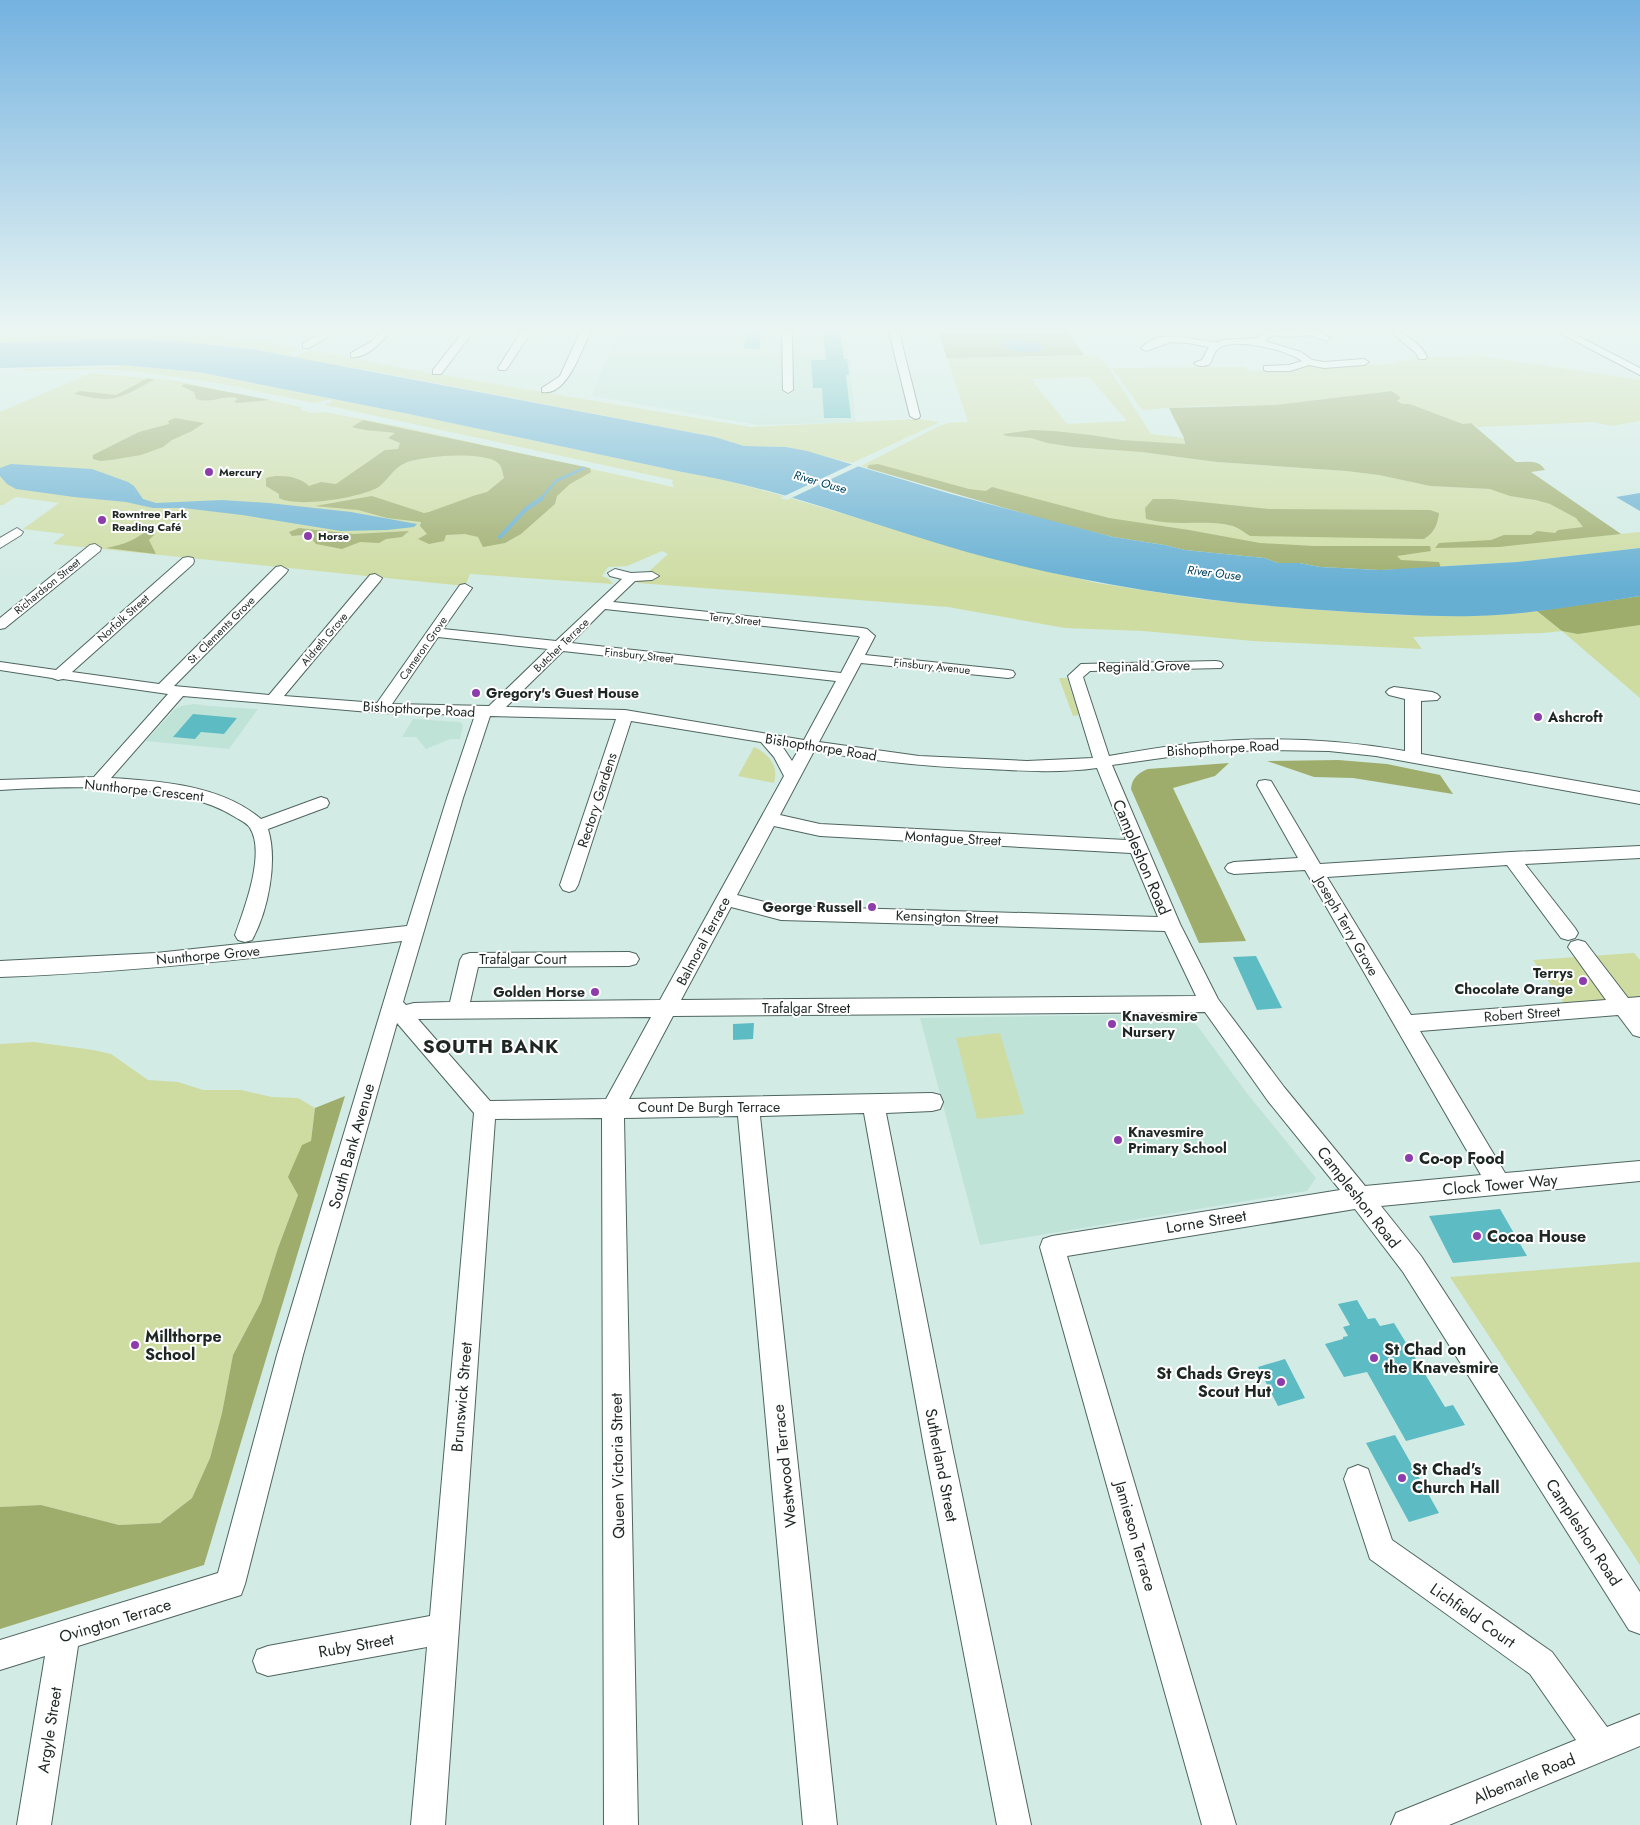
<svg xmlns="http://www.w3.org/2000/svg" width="1640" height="1825" font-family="Jost,sans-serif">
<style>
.built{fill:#c0e3d8}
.green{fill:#cedca2;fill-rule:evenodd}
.forest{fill:#9fad6c}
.water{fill:#66afd3}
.pier{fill:#d2ebe4}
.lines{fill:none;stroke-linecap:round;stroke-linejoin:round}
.stream-far1{stroke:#66afd3;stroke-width:2.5}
.stream{stroke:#66afd3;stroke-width:4}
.building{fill:#5dbbc3}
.minor-casing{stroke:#4f655f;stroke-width:2}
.minor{fill:#fff;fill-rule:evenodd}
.poi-dot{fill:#8d3cab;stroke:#fff;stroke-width:2}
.labels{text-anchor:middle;stroke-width:4;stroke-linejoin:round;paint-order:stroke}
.far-poi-label{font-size:11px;font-weight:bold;fill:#1e2724;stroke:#fff;text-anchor:start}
.far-street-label{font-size:11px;fill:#1e2724;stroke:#fff}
.far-water-label{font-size:12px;font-style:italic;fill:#02435c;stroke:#fff}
.street-label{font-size:14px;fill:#1e2724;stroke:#fff}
.poi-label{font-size:14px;font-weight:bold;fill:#1e2724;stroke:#fff;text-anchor:start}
.near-street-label{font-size:16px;fill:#1e2724;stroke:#fff}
.near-poi-label{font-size:16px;font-weight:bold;fill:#1e2724;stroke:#fff;text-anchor:start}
.district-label{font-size:19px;font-weight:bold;letter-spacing:1px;fill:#1e2724;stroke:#fff}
</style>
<rect width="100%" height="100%" fill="#d2ebe4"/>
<path class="built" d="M617,332H846L856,422L759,425L592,396Z
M194,704L209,706L258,709L229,749L146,741L174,710L181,706Z
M413,719L461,722L463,726L460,739H450L426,749L416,737H402Z
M1172,1014L1196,1024L1246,1092L1316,1178L1307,1191L980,1245L920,1018Z"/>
<path class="green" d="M0,332C100,332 201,328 299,348L290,353L294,357L311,350L406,369L750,427L917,419L940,422L852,463L786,447L744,446L715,437L383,373L224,345L117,339L0,343Z
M1096,355L1107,365L1151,434L1184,438L1186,457L1217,462L1346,471L1379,475L1430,486L1490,489L1509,494L1538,498L1568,511L1586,526L1587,537L1640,532V548L1517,562L1380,570L1264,558L861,466L939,426L948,423L968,422L947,358ZM1089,377L1127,421L1067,424L1031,379Z
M1480,356L1640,380V421L1611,426L1593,422L1478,427L1471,423L1463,424L1410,404H1403L1396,400L1401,399L1392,391L1275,405L1195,406L1142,410L1112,368L1245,367L1249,371L1301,368L1311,365L1396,364L1398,361H1412L1411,358Z
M121,365L198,372L409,414L682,472L713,477L780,495L989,557L1097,583L1200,599L1293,608L1396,615L1475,616L1537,611L1562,631L1640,615V698L1562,631L1543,633L1413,637L1422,649L1253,641L1143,631L1065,628L948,607L638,583L636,580L645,575L668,554L662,551L627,566L608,567L602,576L609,579L613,584L470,574L465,586L53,544L65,534L23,529L59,503L16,497L3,505H0V412L91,373L176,381L302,407L301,410L312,413L324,412L398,426L673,487L675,489L672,483L673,480L325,405L327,403H330L333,399L314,403L212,382L133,371L99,369L21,371L23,369L116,367Z
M1059,678H1067L1079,715L1073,716Z
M754,747C769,754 779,766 774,783L738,776Z
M1634,953L1640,960V997L1564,1003L1533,960Z
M1000,1033L1024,1114L977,1119L956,1038Z
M34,1042L93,1050L111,1054L148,1080L178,1082L203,1090H241L272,1097L298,1098L315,1108L311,1141L298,1195L278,1248L261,1302L233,1355L222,1413L210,1458L192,1498L160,1523L119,1525L41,1505L0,1507V1044Z
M1640,1262V1565L1450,1277Z"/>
<path class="forest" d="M938,332H1068L1084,355L947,358Z
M148,378L154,380C139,387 123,399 106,399C96,399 84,396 74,394L80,391L116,395Z
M159,379L270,400L237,403L234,402L238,398C222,395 213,404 196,399L194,392L181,386L184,384Z
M1392,391L1401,398L1397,401L1403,404H1410L1463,424L1471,423L1516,462C1527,462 1539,459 1545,470L1531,472L1621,534L1499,547L1435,548L1439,543L1491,540L1504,535H1531L1537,531L1555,533L1558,530L1583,527L1576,518L1550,504L1536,500L1510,496L1490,489L1430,486L1379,475L1346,471L1217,462L1142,452L1073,447L1047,443L1031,438L1006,436L1003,434L1032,430L1054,431L1091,435L1122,440L1185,444L1184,438L1169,408L1275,405Z
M175,418L204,423L192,431L172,440L163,447L141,455L111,460L100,461L93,459V455L139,432L169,424L168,421Z
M363,420L590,468L591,472L570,484L557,496L555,504L521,534L505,543L483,547L478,537L465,534L446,535L444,541L429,544L418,539L427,534L420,526L421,522L387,518L358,510L315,506L372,496L424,513L429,512L473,496L487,492L504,478C503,474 502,467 499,464C487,450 421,456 405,463C392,469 386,483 377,488C357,498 298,508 279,498V494L266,486V478C279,474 299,476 309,486L321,482L336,484L385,450L398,449L400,443L388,438L395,433C382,431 362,431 352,427Z
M878,464L969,489L986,491L992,487L1003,490L1109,518L1189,530L1260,543L1314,546H1430L1431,551L1397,556L1401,560L1439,562L1441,568L1380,570L1320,567L1299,563H1278L1264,558L1185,550L1164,545L1113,537L1046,520L867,468L869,465Z
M1153,499H1172L1269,509L1430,510L1439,513C1438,524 1434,533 1424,539L1250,536C1245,533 1239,528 1233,526C1207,519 1176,527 1146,519L1145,508Z
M299,528L353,534L409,531L402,537L386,539L379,543L360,542L342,549L316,544L312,539L314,534L292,536L289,532Z
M153,530L154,535L149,540L156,554L106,548C114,546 122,545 130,541C139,537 143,532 153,530Z
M1640,596V625L1578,634L1562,631L1537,611Z
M1338,760L1387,764L1440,775L1453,794L1353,778L1314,777L1267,761Z
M1229,763L1215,776L1173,788L1246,941L1199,943L1131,789C1132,778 1138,773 1148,769Z
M345,1096L204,1565L0,1629V1507L41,1505L119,1525L160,1523L192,1498L210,1458L222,1413L233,1355L261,1302L278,1248L298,1195L288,1177L302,1145L311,1141L315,1108Z"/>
<path class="water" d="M117,339L175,341L252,349L715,437L744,446L786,447L807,451L951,494L1113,537L1164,545L1185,550L1264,558L1278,563H1299L1320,567L1380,570L1517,562L1640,548V596C1585,604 1530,615 1475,616C1429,617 1383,614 1337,611C1220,604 1103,587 989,558C887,531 787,489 682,472L409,414L198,372L121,365L0,368V343Z
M1015,340L1036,342L1044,346V349C1031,355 1014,353 1003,345L1002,342Z
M11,464L92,469L128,482L134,486L143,499L156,503L222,500L269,503L351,512L417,524L414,527L387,530L341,531L242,515L183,508H153L126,502L74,497L16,489L7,484L0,476V468Z
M1640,493V511L1616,497Z"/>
<path class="pier" d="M857,462L863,464L787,500L780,498Z"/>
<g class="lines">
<path class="stream-far1" d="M540,500L556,481L584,468"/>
<path class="stream" d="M500,537L525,510L542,498"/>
</g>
<path class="building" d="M745,332H761L760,349H744Z
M823,332H840L844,359H847L849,375H846L851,418H824L822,388H813L811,360H826Z
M193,714L237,718L224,734L201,732L195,739L173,737Z
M1256,956L1282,1008L1257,1010L1233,957Z
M754,1023L753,1039L733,1040V1024Z
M1500,1209L1527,1256L1453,1263L1429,1216Z
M1357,1300L1368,1319L1375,1318L1380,1326L1394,1323L1445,1407L1453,1405L1465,1425L1406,1441L1367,1372L1344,1377L1325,1344L1343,1339V1337L1348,1336L1343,1327L1350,1325L1338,1304Z
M1285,1359L1305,1398L1278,1406L1258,1367Z
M1395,1435L1439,1513L1409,1522L1366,1443Z"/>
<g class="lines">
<g class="minor-casing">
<path id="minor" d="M323,332H335L309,348H303V344Z
M380,332H390C381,343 365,359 351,357V353L371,342Z
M463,332H473L441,374H433V370Z
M521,332H531L506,370H500L498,368Z
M580,332H590C582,349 567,397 542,392V388L560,376Z
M782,332H792L793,390L788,393L783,390Z
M889,332H899L920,416L919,418L915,419L910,416Z
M1266,332H1320L1331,338L1326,341L1309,335L1288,337L1273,335L1265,341L1301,352L1312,360L1324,362L1364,359L1369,362L1364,365L1324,368L1309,365L1290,371H1267L1264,370V366L1289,365L1302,361C1286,350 1236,337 1219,348C1213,352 1213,359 1209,365C1205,366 1197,367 1194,363L1202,360L1209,347L1188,343L1171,342L1146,351L1141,348C1161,328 1189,340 1213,342C1217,343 1220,341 1224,340C1238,337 1254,343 1266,332Z
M1391,332C1405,332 1421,344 1427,357L1425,359H1419L1416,353Z
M1558,332H1570L1640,368V375Z
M17,528L23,532L21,535L0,548V538Z
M95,544L101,548L100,551L5,628L0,629V618L90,545Z
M188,557L193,558L194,561L193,564L72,672L159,684L276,567L281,566L288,570L286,573L174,686L269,695L370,575L375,574L382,578L380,581L284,696L377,703L460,585L465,584L472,588L443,629L556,641L622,579L610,576L608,573L615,569L631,573L652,572L659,576L652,580L635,581L613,602L862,628L867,629L875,636L865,655L1008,670L1013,671L1015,674L1013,677L1008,678L861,663L819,742L919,756L1027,761L1093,758L1068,676L1081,664L1216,661L1221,662L1223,665L1221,668L1090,671L1083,677L1109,756C1138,751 1167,746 1196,743C1265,736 1337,739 1405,751V699L1389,695L1386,692L1389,689L1394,687L1432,692L1437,694L1440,697L1437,700L1421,701V754L1640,792V804L1376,756L1329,751L1263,750L1197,753L1112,765L1180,924L1218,999L1284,1087L1365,1186L1481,1175L1305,870L1234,874L1228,872L1225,868L1228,864L1234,862L1298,858L1257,785L1259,781L1265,780L1271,781L1320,864L1511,852L1640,846V858L1525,864L1575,928L1578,933L1575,938L1568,940L1561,938L1507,865L1327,877L1411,1015L1606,1000L1568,947L1571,942L1578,940L1585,942L1628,998L1640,997V1037L1633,1035L1618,1015L1420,1031L1505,1173L1640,1161V1181L1381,1206L1421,1256L1640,1592V1634L1629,1630L1403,1272L1355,1209L1067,1256L1236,1825H1202L1040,1247L1043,1239L1052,1236L1340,1190L1268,1101L1205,1012L673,1016L629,1099L932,1093L940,1095L943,1102L940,1109L932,1111L886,1113L953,1452L1031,1825H997L925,1452L864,1113L760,1116L837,1825H803L738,1116L624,1118L638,1825H604L602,1118L495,1119L445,1825H411L427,1647L268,1676L257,1672L253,1661L257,1650L268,1646L430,1616L474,1113L397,1023L303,1355L245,1584L241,1595L78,1646L51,1825H17L45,1656L0,1670V1640L218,1573L277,1355L402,941C268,957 135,972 0,977V961L156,953L407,926L447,798L475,715L381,713L183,696L111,778C161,781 221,785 261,819L321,797L327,799L329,803L327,807L268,829C278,861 268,911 252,940L245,942L238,940L235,935C244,910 266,853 250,828C247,823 240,820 235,817C179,781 65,786 0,790V780L94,777L168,694L63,679L58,680L52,678L0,670V662L56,670L183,558ZM605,609L858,636L860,637L841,673L571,643ZM438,637L548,649L489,706L392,704ZM563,651L836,681L804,740L625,710L506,707ZM490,716L616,719L560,885L563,890L569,892L575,890L578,885L631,721L761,742L774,757L784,776L660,1000L470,1002L478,967L629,966L636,964L639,959L636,954L629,952L470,953L463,955L460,960L450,1002L414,1003L406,1005L403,1002L463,798ZM782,746L799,749L792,761ZM814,751C872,761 930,767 989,769C1025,771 1061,773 1097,768L1126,840L820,824L780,815ZM774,826L820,836L1131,853L1158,917L781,906L737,895ZM731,907L781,920L1165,931L1196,996L681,1000ZM651,1017L606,1099L490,1101L418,1019Z
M1358,1465L1368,1469L1392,1540L1552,1652L1607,1727L1640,1714V1746L1449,1825H1391L1396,1813L1576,1740L1530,1674L1370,1559L1344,1479L1348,1469Z"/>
</g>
<use href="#minor" class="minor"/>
</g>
<linearGradient id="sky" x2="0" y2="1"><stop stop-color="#74b2e0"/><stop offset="0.56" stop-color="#ebf6f3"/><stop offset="1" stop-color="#ebf6f3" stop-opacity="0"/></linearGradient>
<rect width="1640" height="588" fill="url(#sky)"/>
<g class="poi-dot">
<circle cx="209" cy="472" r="5"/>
<circle cx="102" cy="520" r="5"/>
<circle cx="308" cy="536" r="5"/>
<circle cx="476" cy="693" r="5"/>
<circle cx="1538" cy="717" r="5"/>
<circle cx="872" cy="907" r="5"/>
<circle cx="1583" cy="981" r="5"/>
<circle cx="595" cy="992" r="5"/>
<circle cx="1112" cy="1024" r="5"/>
<circle cx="1118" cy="1140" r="5"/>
<circle cx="1409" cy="1158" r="5"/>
<circle cx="1477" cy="1236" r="5"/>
<circle cx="135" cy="1345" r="5"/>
<circle cx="1374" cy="1358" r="5"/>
<circle cx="1281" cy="1382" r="5"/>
<circle cx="1402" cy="1478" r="5"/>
</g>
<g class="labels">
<g class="far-poi-label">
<text x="219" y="476">Mercury</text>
<text x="112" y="518">Rowntree Park<tspan x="112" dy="13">Reading Café</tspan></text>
<text x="318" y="540">Horse</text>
</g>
<g class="far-street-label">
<text transform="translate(47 586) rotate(-39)" y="4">Richardson Street</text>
<text transform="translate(123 618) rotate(-42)" y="4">Norfolk Street</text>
<text transform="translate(735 619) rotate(6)" y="4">Terry Street</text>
<text transform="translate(221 630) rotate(-45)" y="4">St. Clements Grove</text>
<text transform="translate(324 639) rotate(-50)" y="4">Aldreth Grove</text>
<text transform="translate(561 645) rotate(-44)" y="4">Butcher Terrace</text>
<text transform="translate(423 648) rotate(-55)" y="4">Cameron Grove</text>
<text transform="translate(639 655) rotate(6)" y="4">Finsbury Street</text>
<text transform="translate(932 666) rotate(6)" y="4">Finsbury Avenue</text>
</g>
<g class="far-water-label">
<text transform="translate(820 482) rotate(16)" y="4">River Ouse</text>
<text transform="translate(1214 573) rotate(7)" y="4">River Ouse</text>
</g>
<g class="street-label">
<text transform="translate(1144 666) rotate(-1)" y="5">Reginald Grove</text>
<text transform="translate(419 709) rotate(3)" y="5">Bishopthorpe Road</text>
<text transform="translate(821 747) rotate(9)" y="5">Bishopthorpe Road</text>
<text transform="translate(1223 748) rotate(-3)" y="5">Bishopthorpe Road</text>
<text transform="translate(144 790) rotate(6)" y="5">Nunthorpe Crescent</text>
<text transform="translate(597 800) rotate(-72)" y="5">Rectory Gardens</text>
<text transform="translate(953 838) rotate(3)" y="5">Montague Street</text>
<text transform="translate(947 917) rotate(2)" y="5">Kensington Street</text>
<text transform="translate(1347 926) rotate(60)" y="5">Joseph Terry Grove</text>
<text transform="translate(703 941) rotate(-62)" y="5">Balmoral Terrace</text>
<text transform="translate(208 955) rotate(-5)" y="5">Nunthorpe Grove</text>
<text x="523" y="964">Trafalgar Court</text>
<text x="806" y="1013">Trafalgar Street</text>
<text transform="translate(1522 1014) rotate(-4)" y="5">Robert Street</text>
<text x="709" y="1112">Count De Burgh Terrace</text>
</g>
<g class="poi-label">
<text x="486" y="698">Gregory's Guest House</text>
<text x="1548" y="722">Ashcroft</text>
<text x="862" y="912" text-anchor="end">George Russell</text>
<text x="1573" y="978" text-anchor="end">Terrys<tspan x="1573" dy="16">Chocolate Orange</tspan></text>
<text x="585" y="997" text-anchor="end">Golden Horse</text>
<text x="1122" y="1021">Knavesmire<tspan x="1122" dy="16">Nursery</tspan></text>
<text x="1128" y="1137">Knavesmire<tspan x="1128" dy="16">Primary School</tspan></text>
</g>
<g class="near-street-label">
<text transform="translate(1142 857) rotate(67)" y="6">Campleshon Road</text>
<text transform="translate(351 1146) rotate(-74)" y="6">South Bank Avenue</text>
<text transform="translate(1500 1184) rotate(-5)" y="6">Clock Tower Way</text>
<text transform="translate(1359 1197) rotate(52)" y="6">Campleshon Road</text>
<text transform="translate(1206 1221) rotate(-9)" y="6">Lorne Street</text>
<text transform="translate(461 1397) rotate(-85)" y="6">Brunswick Street</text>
<text transform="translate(942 1465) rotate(79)" y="6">Sutherland Street</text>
<text transform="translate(617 1466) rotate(-91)" y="6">Queen Victoria Street</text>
<text transform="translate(784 1466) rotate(-96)" y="6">Westwood Terrace</text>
<text transform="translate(1584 1532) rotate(57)" y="6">Campleshon Road</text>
<text transform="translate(1136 1536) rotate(74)" y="6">Jamieson Terrace</text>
<text transform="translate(1473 1615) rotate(35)" y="6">Lichfield Court</text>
<text transform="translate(115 1620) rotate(-17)" y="6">Ovington Terrace</text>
<text transform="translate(356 1645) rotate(-10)" y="6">Ruby Street</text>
<text transform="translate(49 1730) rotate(-81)" y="6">Argyle Street</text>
<text transform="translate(1524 1778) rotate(-22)" y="6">Albemarle Road</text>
</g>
<g class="near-poi-label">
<text x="1419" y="1164">Co-op Food</text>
<text x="1487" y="1242">Cocoa House</text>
<text x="145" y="1342">Millthorpe<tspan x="145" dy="18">School</tspan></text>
<text x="1384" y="1355">St Chad on<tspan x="1384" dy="18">the Knavesmire</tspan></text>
<text x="1271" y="1379" text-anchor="end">St Chads Greys<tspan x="1271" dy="18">Scout Hut</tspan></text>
<text x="1412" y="1475">St Chad's<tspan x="1412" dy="18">Church Hall</tspan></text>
</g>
<g class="district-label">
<text x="491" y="1053">SOUTH BANK</text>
</g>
</g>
</svg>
